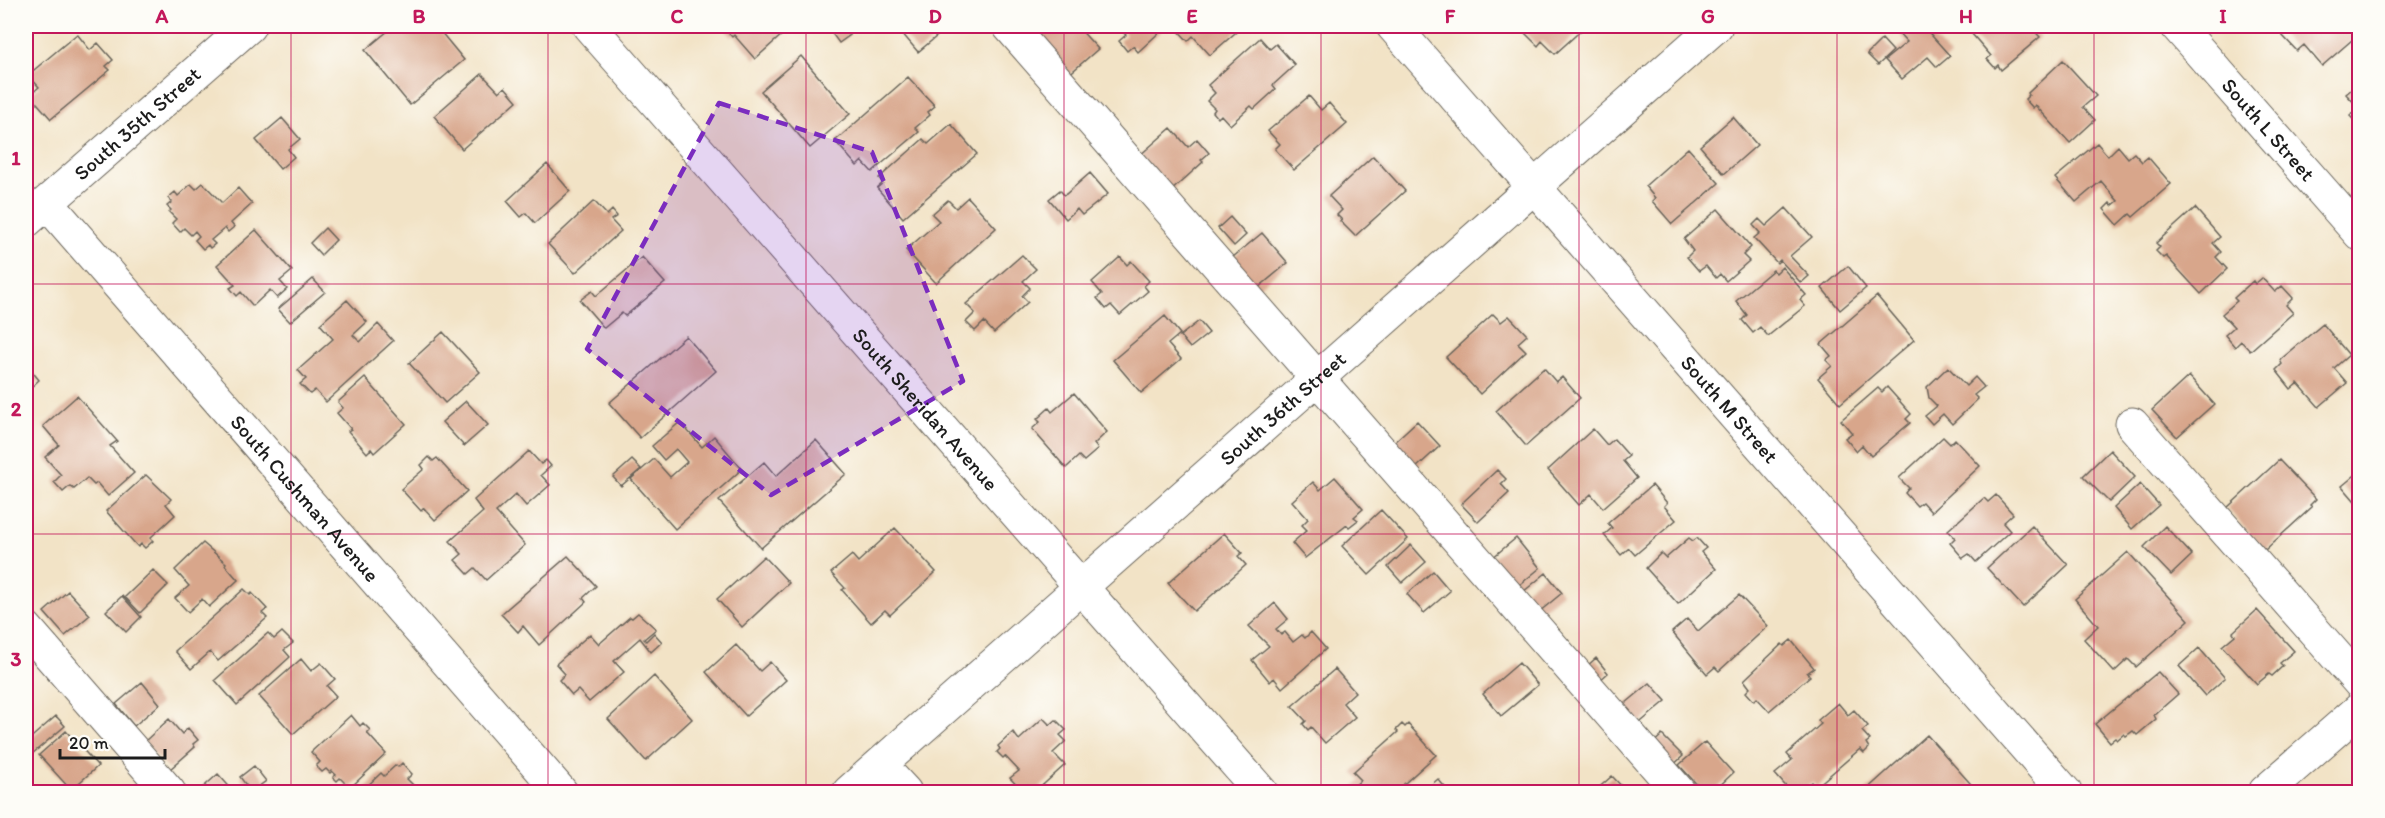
<svg xmlns="http://www.w3.org/2000/svg" width="2385" height="818" font-family="Itim,sans-serif">
<style>
.building{fill:#d8a68b}
.lines{fill:none;stroke-linecap:round;stroke-linejoin:round}
.minor-casing{stroke:#676258;stroke-width:35}
.minor{stroke:#fff;stroke-width:33}
.marked{fill:#7b2cbf;fill-opacity:0.2;stroke:#7b2cbf;stroke-width:4.5;stroke-dasharray:12 8;stroke-linejoin:round}
.grid{fill:none;stroke:#c2185b;stroke-width:1.5;stroke-opacity:0.55}
.labels{text-anchor:middle;stroke-width:6;stroke-linejoin:round;paint-order:stroke}
.street-label{font-size:21px;fill:#1c1c1c;stroke:#fdfcf7}
.neatline{fill:none;stroke:#c2185b;stroke-width:2}
.grid-label{font-size:20px;text-anchor:middle;font-weight:bold;fill:#c2185b}
</style>
<rect width="100%" height="100%" fill="#fdfcf7"/>
<filter id="ink" filterUnits="userSpaceOnUse"><feTurbulence type="fractalNoise" baseFrequency=".0167" numOctaves="2"/><feDisplacementMap in="SourceGraphic" scale="12" xChannelSelector="R" yChannelSelector="G"/><feConvolveMatrix kernelMatrix="1 2 1 2 8 2 1 2 1" color-interpolation-filters="sRGB"/></filter>
<filter id="wash" filterUnits="userSpaceOnUse"><feTurbulence type="fractalNoise" baseFrequency=".008" numOctaves="4" result="noise"/><feDisplacementMap in="SourceGraphic" scale="24" xChannelSelector="R" yChannelSelector="G"/><feGaussianBlur stdDeviation="1.35" result="paint"/><feColorMatrix in="noise" values="0 0 0 0 0 0 0 0 0 0 0 0 0 0 0 0 0 1.4 0 .05"/><feComposite in="paint" operator="in"/></filter>
<g filter="url(#wash)">
<rect width="100%" height="100%" fill="#f2e3c6"/>
<g id="blocks">
<path class="building" d="M394,26H436L464,60L410,105L365,50Z
M722,26H777L784,33L755,59L734,35L732,37Z
M831,26H843L850,35L839,43L828,28Z
M896,26H949L918,52Z
M1047,26H1077L1098,49L1066,77L1032,39Z
M1130,26H1160L1163,29L1138,52L1133,46L1127,51L1119,41L1126,35L1123,32Z
M1177,26H1243L1210,55L1193,36L1188,41L1175,27Z
M1529,26H1586L1555,54L1542,41L1538,46L1523,31Z
M1892,26H1923L1950,56L1937,67L1928,57L1902,79L1885,60L1907,42Z
M1965,26H2030L2040,37L2001,70L1998,65L1995,68L1987,59L1991,56Z
M2290,26H2360V33L2322,66L2304,45L2297,51L2281,34Z
M77,34L90,50L98,43L113,60L106,66L110,70L51,119L30,95L39,87L28,75Z
M1260,38L1270,49L1276,44L1295,65L1273,85L1276,89L1254,109L1251,106L1230,125L1221,115L1218,118L1213,112L1215,109L1207,101L1215,93L1208,85Z
M1882,39L1893,51L1878,65L1867,54Z
M801,56L850,114L810,148L761,91Z
M2063,60L2096,96L2083,107L2095,120L2070,143L2035,105L2033,108L2025,99L2029,95L2028,93Z
M482,74L499,92L505,87L517,101L462,149L434,116Z
M908,77L935,106L928,112L930,115L915,128L919,132L872,172L862,161L857,166L835,141Z
M2360,82V126L2350,116L2359,108L2346,94Z
M1309,96L1321,110L1329,103L1347,124L1294,170L1275,149L1280,144L1268,131Z
M1733,117L1757,145L1724,174L1700,146Z
M282,118L300,139L288,149L294,157L280,169L256,140Z
M951,124L977,154L903,218L877,188L883,183L879,178L923,139L928,144Z
M1171,128L1188,147L1197,139L1209,153L1201,160L1203,162L1170,192L1139,156Z
M2097,143L2108,156L2118,146L2128,158L2134,153L2142,162L2148,157L2171,184L2133,217L2130,214L2118,225L2104,209L2110,203L2112,206L2118,201L2101,181L2076,202L2055,178Z
M1688,148L1719,183L1672,224L1652,201L1655,198L1645,186Z
M1373,156L1405,191L1355,236L1340,221L1342,220L1337,215L1342,210L1329,196Z
M547,164L570,191L535,223L526,213L521,217L507,201Z
M1090,173L1108,194L1082,215L1077,209L1066,219L1049,199L1060,190L1064,195L1066,194Z
M203,183L222,203L238,188L252,204L231,223L234,227L228,232L225,228L211,240L215,244L210,248L208,245L203,249L195,240L199,236L195,231L191,235L184,228L180,232L172,223L176,219L169,212L171,210L167,206L172,202L168,198L175,192L178,196L191,184L196,189Z
M968,197L996,228L936,283L906,250L939,221L932,214L948,200L956,208Z
M594,201L607,215L612,210L617,216L611,220L621,231L575,273L548,244Z
M1786,208L1812,237L1790,256L1809,276L1801,283L1780,260L1777,263L1754,238L1760,233L1753,225L1759,219L1766,226Z
M2195,208L2220,237L2213,243L2221,252L2216,257L2227,269L2201,294L2166,256L2163,258L2156,251L2160,247L2156,243Z
M1718,209L1751,247L1743,255L1749,261L1726,281L1720,274L1716,278L1706,266L1699,271L1687,257L1693,251L1684,239Z
M1230,217L1246,235L1234,246L1218,228Z
M325,228L336,240L321,255L310,243Z
M256,230L292,271L280,281L287,289L277,298L270,290L253,306L241,292L237,296L230,288L235,285L217,265Z
M1262,233L1288,263L1253,292L1227,262Z
M1022,255L1036,269L1023,281L1030,288L1022,296L1028,302L994,333L984,322L975,331L966,322L975,313L966,304Z
M642,257L665,283L625,316L622,313L604,328L580,300L592,291L596,296Z
M1120,257L1127,265L1131,261L1149,281L1144,286L1148,291L1120,315L1111,305L1106,309L1097,298L1102,294L1092,282Z
M1848,266L1866,288L1840,310L1822,288Z
M1782,267L1806,295L1800,300L1805,306L1768,336L1760,327L1753,333L1742,320L1747,315L1736,301L1773,270L1776,273Z
M2262,278L2275,292L2282,286L2293,298L2286,305L2293,313L2250,351L2241,341L2235,347L2225,335L2234,327L2222,314L2237,301L2234,298L2253,281L2255,284Z
M313,279L325,292L290,322L278,309Z
M1877,296L1914,340L1840,404L1818,378L1832,366L1826,360L1831,356L1821,344Z
M347,300L367,322L353,335L360,342L378,324L393,341L326,402L315,390L310,394L300,384L306,379L298,370L333,339L320,324Z
M1493,314L1501,322L1509,316L1527,335L1518,343L1526,351L1480,394L1446,357Z
M1165,316L1180,334L1168,344L1181,359L1141,393L1113,360Z
M1199,321L1209,333L1190,348L1180,336Z
M2323,324L2349,355L2334,368L2347,383L2319,407L2298,383L2291,389L2276,370L2282,364L2280,360Z
M443,332L480,372L445,403L409,363Z
M686,336L716,371L640,438L609,403Z
M26,364L39,380L26,392Z
M1948,367L1966,386L1975,377L1984,387L1974,395L1978,399L1952,424L1943,414L1932,424L1925,416L1937,406L1929,398L1927,387Z
M1544,368L1556,382L1562,377L1580,398L1526,446L1496,411Z
M2189,376L2214,404L2177,437L2152,410Z
M365,378L406,424L374,453L371,449L367,453L348,431L351,429L337,413L343,408L338,402Z
M1887,387L1911,414L1906,419L1910,423L1871,456L1862,445L1856,451L1845,438L1852,433L1841,420L1878,388L1882,392Z
M1074,393L1107,432L1094,444L1098,449L1084,461L1079,456L1066,468L1032,429L1040,422L1037,419L1049,408L1052,412Z
M77,396L117,441L110,446L134,473L108,496L97,483L94,485L87,478L74,489L70,486L63,492L54,482L61,475L45,457L59,445L43,426Z
M466,401L488,425L464,446L442,422Z
M1417,421L1440,446L1416,468L1393,443Z
M680,422L702,447L714,436L742,469L675,529L631,479L654,459L670,477L687,462L676,449L664,460L652,446Z
M1593,429L1607,445L1614,439L1629,456L1623,461L1637,478L1603,508L1591,494L1579,505L1548,470Z
M1943,437L1950,444L1955,439L1980,466L1931,512L1922,502L1917,506L1905,493L1909,488L1899,478Z
M816,440L846,474L761,548L719,501L764,462L776,476Z
M2110,450L2135,477L2109,502L2083,476Z
M529,451L541,464L546,460L551,466L541,475L550,485L526,506L516,494L496,512L525,545L486,580L475,568L468,574L455,560L462,554L450,541L483,512L474,500Z
M429,457L433,461L437,458L467,491L435,520L424,508L421,511L401,489L424,469L421,465Z
M632,460L641,469L621,486L613,477Z
M2279,460L2316,499L2310,505L2312,507L2265,550L2227,508Z
M1497,470L1506,479L1501,484L1509,493L1478,522L1461,504Z
M2360,471V507L2342,486Z
M146,475L171,499L166,504L175,515L150,538L153,541L145,548L141,544L138,547L106,511Z
M1335,477L1363,509L1354,517L1358,520L1349,527L1347,525L1305,558L1292,543L1307,530L1302,525L1308,519L1292,501L1313,482L1320,490Z
M2140,484L2159,505L2132,529L2114,508Z
M1652,485L1667,503L1664,506L1676,520L1635,555L1629,548L1621,555L1604,535L1612,528L1608,523Z
M1996,495L2013,514L2003,523L2010,531L1976,562L1969,554L1963,558L1950,543L1955,538L1948,530L1984,498L1988,502Z
M1381,510L1408,539L1369,575L1342,546Z
M2032,526L2068,565L2023,607L1987,568Z
M2165,526L2192,555L2171,575L2144,547Z
M895,528L936,572L890,615L885,610L871,623L842,590L845,588L831,573L852,555L858,562Z
M1224,533L1242,553L1238,556L1246,565L1194,611L1168,583Z
M1516,538L1540,568L1517,587L1492,558Z
M1689,538L1693,541L1697,538L1706,548L1701,552L1716,569L1678,604L1646,568L1661,553L1666,558Z
M203,543L226,563L225,565L238,580L209,607L202,599L188,612L175,598L189,586L175,570Z
M1411,545L1426,562L1402,583L1388,567Z
M2128,552L2189,620L2136,667L2128,659L2114,672L2084,639L2098,626L2075,599Z
M568,556L596,586L583,598L586,602L539,645L523,626L518,632L501,614Z
M764,556L789,583L742,627L717,599Z
M153,570L168,585L140,613L125,597Z
M1433,571L1450,591L1424,613L1407,594Z
M1546,573L1562,593L1539,612L1523,592Z
M244,589L250,595L252,593L267,609L262,613L267,618L218,661L210,652L191,669L175,651Z
M68,591L90,615L65,636L44,612Z
M1739,595L1768,626L1719,671L1715,667L1707,674L1672,632L1687,619L1698,631Z
M122,596L141,617L126,632L106,611Z
M1275,603L1288,619L1276,629L1281,635L1285,632L1293,642L1302,635L1305,638L1311,632L1326,649L1282,688L1274,678L1270,682L1252,660L1269,646L1249,626Z
M2257,610L2294,651L2280,663L2283,666L2272,676L2269,674L2257,684L2222,646L2235,635L2233,632Z
M638,613L656,629L644,639L646,641L654,633L662,642L651,652L640,638L614,661L624,672L589,702L578,690L572,695L559,680L565,674L556,664L590,634L599,644L630,617L632,618Z
M282,632L293,643L284,650L290,657L237,705L215,680L268,633L274,639Z
M1791,640L1814,668L1807,673L1810,676L1769,711L1757,698L1754,701L1746,692L1750,688L1744,680L1782,644L1784,646Z
M736,645L760,671L770,662L786,680L746,716L706,672Z
M2199,648L2225,678L2205,696L2179,666Z
M1596,658L1608,673L1598,682L1586,667Z
M301,659L311,671L321,663L335,679L327,686L336,696L293,734L259,696Z
M1519,663L1538,685L1501,716L1483,694Z
M1335,669L1355,692L1343,703L1355,717L1325,743L1311,727L1308,730L1303,724L1306,721L1292,706Z
M2158,672L2178,694L2154,715L2156,719L2137,735L2133,731L2126,736L2124,734L2117,740L2115,738L2110,742L2095,724Z
M654,676L692,719L646,761L608,719Z
M142,682L160,704L134,726L116,704Z
M1650,683L1666,701L1636,726L1620,708Z
M1838,703L1848,715L1854,710L1868,726L1862,731L1870,740L1866,743L1869,748L1864,753L1860,749L1816,787L1812,782L1800,792H1791L1775,774L1792,760L1787,754L1821,724L1818,720Z
M351,715L360,726L363,723L370,730L367,733L386,754L350,788L340,778L337,781L333,777L336,775L332,771L330,773L326,769L322,772L316,766L320,762L311,752Z
M56,716L65,726L32,754L26,746V742Z
M1043,718L1050,725L1056,720L1066,730L1060,735L1066,741L1053,753L1065,765L1035,792H1023L1010,778L1019,771L1005,756L1003,758L997,752L1000,749L998,746L1013,732L1019,740Z
M169,719L182,734L188,728L198,740L193,744L195,747L169,770L144,742Z
M1402,724L1405,727L1408,724L1436,755L1395,792H1360L1354,786L1361,780L1353,772L1398,732L1396,730Z
M66,731L98,766L71,790L39,755Z
M1662,735L1683,756L1669,769L1649,747Z
M1927,735L1978,792H1864Z
M1705,742L1733,773L1713,792H1704L1679,765Z
M402,763L412,774L407,779L415,787L411,790L413,792H361L381,773L384,776L396,765L398,767Z
M254,766L266,781L251,792L240,777Z
M218,774L234,792H198Z
M1612,776L1626,791L1594,792Z
M1438,779L1449,792H1423Z"/>
</g>
</g>
<g filter="url(#ink)">
<use href="#blocks" fill-opacity="0" stroke="#676258" stroke-width="1.5"/>
<g class="lines">
<g class="minor-casing">
<g id="minor">
<path id="s1" d="M589,26L1261,792"/>
<path d="M1009,26L1679,792"/>
<path id="s2" d="M1393,26L2065,792"/>
<path id="s3" d="M2177,26L2360,234"/>
<path id="s4" d="M47,203L561,792"/>
<path id="s5" d="M26,221L249,26"/>
<path d="M2132,424L2360,683"/>
<path d="M26,628L169,792"/>
<path d="M880,765L905,792"/>
<path id="s6" d="M849,792L1716,26"/>
<path d="M2265,792L2360,709"/>
</g>
</g>
<use href="#minor" class="minor"/>
</g>
</g>
<path class="marked" d="M719,103L872,152L963,381L771,495L587,349Z"/>
<path class="grid" d="M291,26V792M548,26V792M806,26V792M1064,26V792M1321,26V792M1579,26V792M1837,26V792M2094,26V792M26,284H2360M26,534H2360"/>
<g class="labels">
<g class="street-label">
<text dy="7" stroke="none"><textPath href="#s5" startOffset="148">South 35th Street</textPath></text>
<text dy="7" stroke="none"><textPath href="#s3" startOffset="138">South L Street</textPath></text>
<text dy="7" stroke="none"><textPath href="#s2" startOffset="510">South M Street</textPath></text>
<text dy="7" stroke="none"><textPath href="#s1" startOffset="510">South Sheridan Avenue</textPath></text>
<text dy="7" stroke="none"><textPath href="#s6" startOffset="579">South 36th Street</textPath></text>
<text dy="7" stroke="none"><textPath href="#s4" startOffset="392">South Cushman Avenue</textPath></text>
</g>
</g>
<rect width="2385" height="818" fill="none" stroke="#fdfcf7" stroke-width="66"/>
<path d="M60 749v9h105v-9" fill="none" stroke="#1c1c1c" stroke-width="3"/>
<text x="69" y="749" font-size="18" fill="#1c1c1c" stroke="#fdfcf7" stroke-width="4.5" paint-order="stroke">20 m</text>
<rect x="33" y="33" width="2319" height="752" class="neatline"/>
<g class="grid-label">
<text x="162" y="23">A</text>
<text x="419" y="23">B</text>
<text x="677" y="23">C</text>
<text x="935" y="23">D</text>
<text x="1192" y="23">E</text>
<text x="1450" y="23">F</text>
<text x="1708" y="23">G</text>
<text x="1966" y="23">H</text>
<text x="2223" y="23">I</text>
<text x="16" y="165">1</text>
<text x="16" y="416">2</text>
<text x="16" y="666">3</text>
</g>
</svg>
